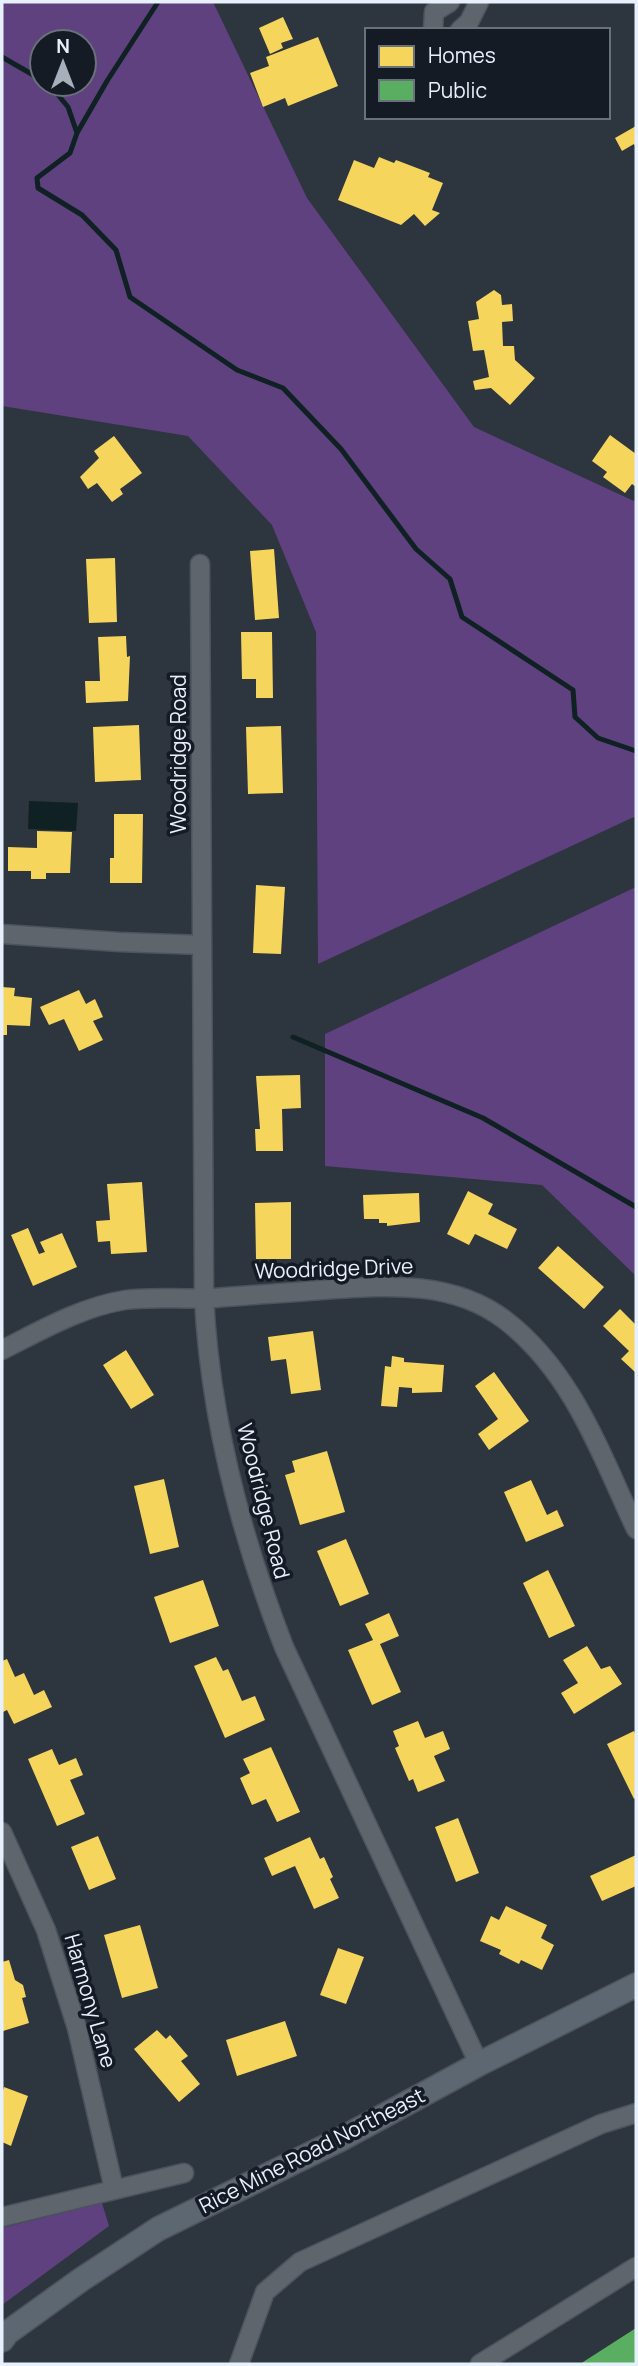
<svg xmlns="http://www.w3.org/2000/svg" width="638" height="2366" font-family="Manrope,sans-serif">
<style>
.green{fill:#5f417f;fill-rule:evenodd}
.water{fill:#0f2123}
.homes{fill:#f6d55c}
.public{fill:#5aae61}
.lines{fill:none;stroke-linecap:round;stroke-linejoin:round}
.stream{stroke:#0f2123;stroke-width:5}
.minor-casing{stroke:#4d535d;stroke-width:21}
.major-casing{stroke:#4d535d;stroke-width:26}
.minor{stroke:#5e656d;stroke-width:18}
.major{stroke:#5d6771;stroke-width:23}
.labels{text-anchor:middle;stroke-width:7;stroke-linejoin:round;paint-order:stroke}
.street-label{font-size:21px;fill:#e7f1fd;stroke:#151b24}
</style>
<rect width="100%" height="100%" fill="#2d353f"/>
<path class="green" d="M2,2H213L307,198L474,427L636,502V816L318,964L316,632L272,525L188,436L2,406ZM42,42H84V84H42Z
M636,887V1276L542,1185L325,1166V1034Z
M102,2203L109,2226L2,2305V2228Z"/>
<path class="water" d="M29,801L78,803L76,831L28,829Z"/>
<path class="homes" d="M283,17L293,39L281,43L283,48L270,54L259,28Z
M318,37L338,86L288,106L285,98L263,107L250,73L269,66L266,57Z
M636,126V148L634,144L622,151L615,138Z
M379,157L394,163L396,160L430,173L428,177L443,183L432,210L440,213L425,226L414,214L401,225L338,200L354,160L374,168Z
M494,290L501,295L502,305L512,304L513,321L502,322L503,346H514L515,360L535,378L510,405L491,388L475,390L473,381L489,377L484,350L473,351L468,321L479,319L476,302Z
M610,435L636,454V487L632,484L625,493L603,477L607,472L592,461Z
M114,436L142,473L120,489L123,494L112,502L97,483L88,489L80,477L99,458L94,451Z
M274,549L279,618L255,620L250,551Z
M115,558L117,622L89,623L86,559Z
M241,632H272L273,698H256V679H242Z
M126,636L127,657L130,656L128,701L86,703L85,681H100L98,637Z
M139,725L141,780L95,782L93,727Z
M281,726L283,793L248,794L246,727Z
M114,814H143L142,883H110V858H114Z
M37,831L72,832L70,873H46V879H31V871H8V847L37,848Z
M256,885L285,887L281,954L253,953Z
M2,987L15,988L14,996L32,998L30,1026L7,1025V1035H2Z
M79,990L86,1004L95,999L103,1017L93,1021L103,1040L79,1051L64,1019L49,1025L40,1007Z
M300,1075L301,1108L282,1109L283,1151H256L255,1129H260L256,1076Z
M142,1182L147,1252L111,1254L110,1241L98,1242L96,1221L110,1220L107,1184Z
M468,1191L493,1204L488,1214L517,1229L507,1249L475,1234L469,1245L447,1234Z
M419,1193L420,1222L387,1226V1223H379V1219H364L363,1195Z
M291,1202V1259H256L255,1203Z
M28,1228L39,1254L45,1252L40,1242L62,1233L77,1267L33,1286L11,1235Z
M558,1246L604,1287L584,1309L538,1268Z
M620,1309L636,1325L635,1372L621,1359L629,1351L603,1326Z
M313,1331L321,1390L291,1394L286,1359L271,1361L268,1337Z
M126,1350L154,1395L131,1409L103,1365Z
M392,1356L404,1358V1362L444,1365L442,1392L412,1393V1388L399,1387L397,1407L381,1406L385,1366L391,1367Z
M494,1372L529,1421L489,1450L478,1434L498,1419L475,1386Z
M327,1451L345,1512L300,1525L285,1475L295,1472L292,1461Z
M164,1479L179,1547L150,1554L134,1486Z
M531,1480L547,1515L557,1510L564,1526L526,1542L504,1492Z
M346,1539L369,1594L340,1606L317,1551Z
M548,1570L575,1626L549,1638L523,1583Z
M203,1580L219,1626L170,1643L154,1597Z
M389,1613L399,1636L380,1644L401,1692L372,1705L348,1650L373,1640L365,1624Z
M587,1646L601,1669L610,1666L622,1684L574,1714L561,1693L578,1683L563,1660Z
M216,1657L223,1671L228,1669L242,1701L255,1696L265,1720L225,1738L194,1666Z
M7,1659L15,1677L24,1673L34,1695L44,1690L52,1707L14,1724L7,1710L3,1712L2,1709V1661Z
M418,1721L425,1738L443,1731L450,1749L434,1756L445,1781L418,1792L413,1779L409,1781L395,1748L399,1746L393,1731Z
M634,1731L636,1736V1797L634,1799L607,1744Z
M271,1747L300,1812L277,1822L266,1799L252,1805L240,1778L250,1773L243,1759Z
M52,1749L59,1765L76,1758L83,1775L70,1780L85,1814L57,1826L28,1759Z
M458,1818L479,1873L456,1882L435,1827Z
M98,1836L116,1879L89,1890L71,1847Z
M310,1837L320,1859L324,1857L333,1877L330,1879L339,1898L314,1909L295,1866L272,1876L264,1858Z
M636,1855V1886L602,1901L590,1876Z
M506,1906L547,1925L541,1938L554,1945L542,1970L521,1960L519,1964L499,1954L501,1950L480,1941L491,1916L499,1920Z
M140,1925L158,1988L122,1998L104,1935Z
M338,1948L364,1957L346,2004L320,1995Z
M9,1960L15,1980L23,1985L26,1997L22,1998L29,2023L3,2031L2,1962Z
M285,2021L297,2056L237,2076L226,2040Z
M157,2030L166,2039L170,2035L188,2056L181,2061L200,2084L179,2102L134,2049Z
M4,2087L28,2096L11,2146L2,2142V2094Z"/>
<path class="public" d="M636,2328V2364H580Z"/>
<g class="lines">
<path class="stream" d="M2,57L42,80
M49,84L68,107L77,133L70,153L37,178L38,188L82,215L116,250L130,297L237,370L283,388L341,449L416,549L450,579L462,617L573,690L575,717L598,738L636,751
M77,133L107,81L158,2
M293,1037L483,1118L636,1207"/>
<g class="minor-casing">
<path id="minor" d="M433,30L434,12L450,2
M460,30L469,22L479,2
M200,564L204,1298C210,1418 241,1536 284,1647L479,2064
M2,934L119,942L202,945
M2,1350C40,1331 81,1307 125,1300C154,1296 185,1300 215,1298C250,1295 285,1293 321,1290C384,1286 451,1279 505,1320C573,1372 601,1455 636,1529
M2,1832L46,1930L77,2028L114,2189
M2,2217L184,2173
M239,2364L265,2292L300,2262L601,2124L636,2113
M480,2364L636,2267"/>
</g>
<g class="major-casing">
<path id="major" d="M2,2340L7,2333L82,2279L158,2229L341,2139L479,2064L636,1985"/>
</g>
<use href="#minor" class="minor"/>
<use href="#major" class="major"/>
</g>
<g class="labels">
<g class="street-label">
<text transform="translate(179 754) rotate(-90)" y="7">Woodridge Road</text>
<text transform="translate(334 1269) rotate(-2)" y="7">Woodridge Drive</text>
<text transform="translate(263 1501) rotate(76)" y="7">Woodridge Road</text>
<text transform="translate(90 2001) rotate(74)" y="7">Harmony Lane</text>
<text transform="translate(312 2151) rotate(-27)" y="7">Rice Mine Road Northeast</text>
</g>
</g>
<rect width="638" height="2366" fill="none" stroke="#e7f1fd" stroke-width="7"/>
<rect x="365" y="28" width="245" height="91" fill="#151b24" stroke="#69717b" stroke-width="2"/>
<rect x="379" y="46" width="35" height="21" fill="#f6d55c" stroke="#69717b" stroke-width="2"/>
<text x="428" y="63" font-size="21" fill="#e7f1fd">Homes</text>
<rect x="379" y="80" width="35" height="21" fill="#5aae61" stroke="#69717b" stroke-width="2"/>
<text x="428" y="98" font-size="21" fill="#e7f1fd">Public</text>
<g transform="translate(63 63)"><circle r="33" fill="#151b24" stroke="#69717b" stroke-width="2"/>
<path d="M0-5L12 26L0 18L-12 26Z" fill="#a6afba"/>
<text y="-10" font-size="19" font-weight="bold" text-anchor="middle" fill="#e7f1fd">N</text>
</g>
</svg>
